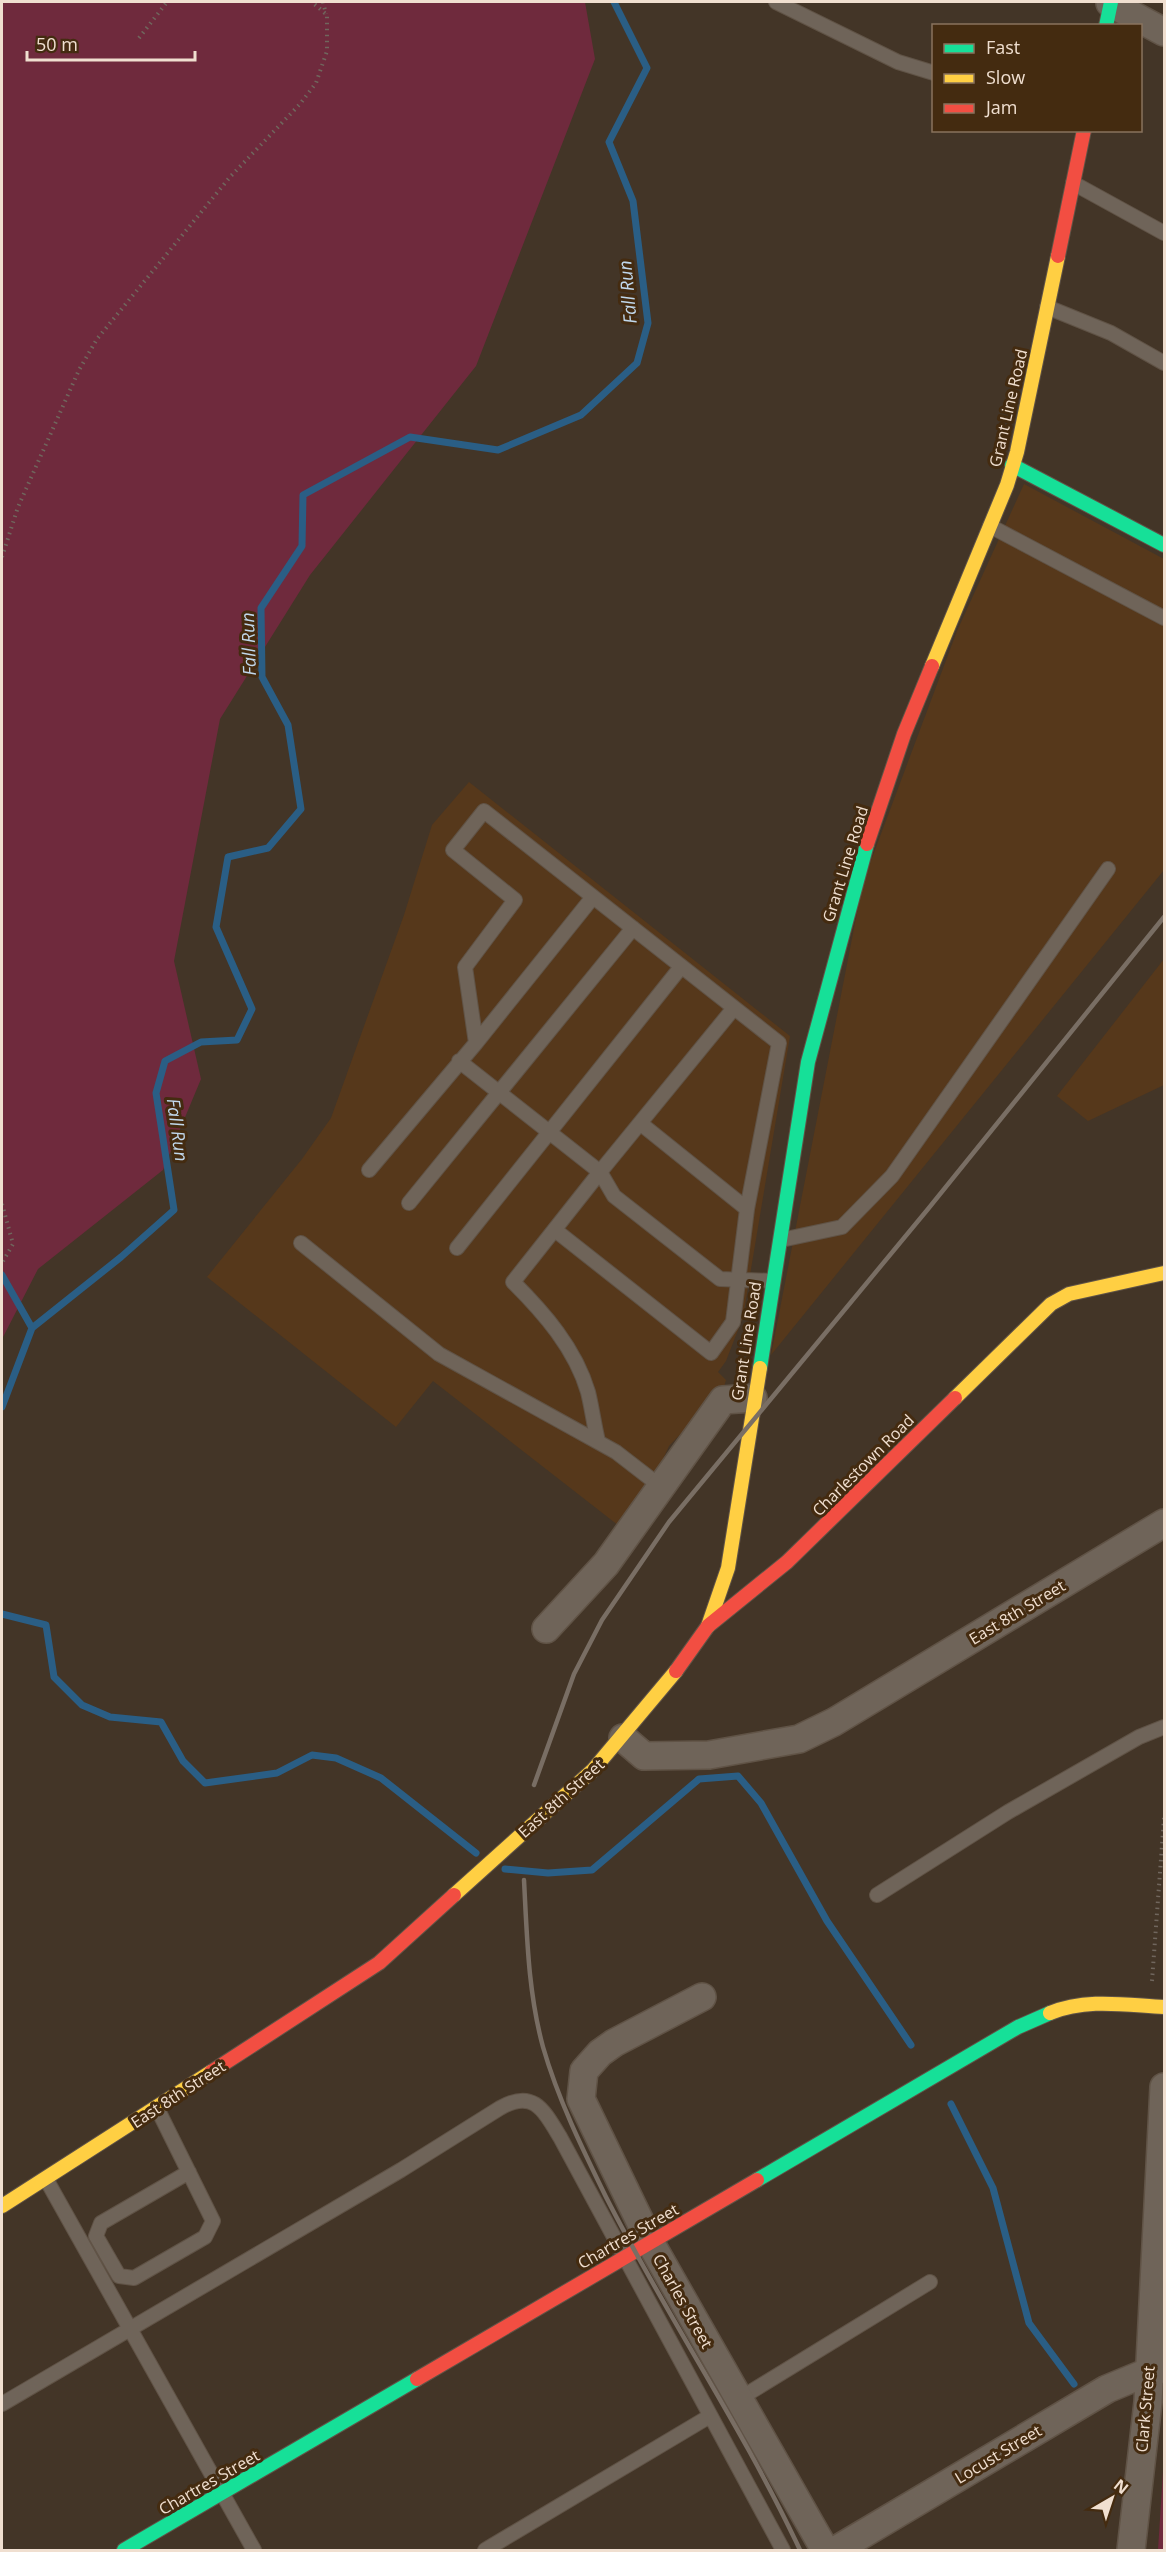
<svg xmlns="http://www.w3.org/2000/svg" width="1166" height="2552" font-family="'Open Sans',sans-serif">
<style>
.built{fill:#56381b}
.green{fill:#6f2a3d}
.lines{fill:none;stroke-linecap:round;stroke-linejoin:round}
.stream{stroke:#2a5e85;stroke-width:7}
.lane-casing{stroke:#605346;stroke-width:16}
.street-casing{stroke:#605346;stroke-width:30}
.fast-casing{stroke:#605346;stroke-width:16}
.slow-casing{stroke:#605346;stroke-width:16}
.jam-casing{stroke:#605346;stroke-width:16}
.path{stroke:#70665d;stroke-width:4;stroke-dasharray:1.5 4.5;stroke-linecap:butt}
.lane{stroke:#6f6459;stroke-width:14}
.street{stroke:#6f6459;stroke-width:27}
.fast{stroke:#16e098;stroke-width:14}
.slow{stroke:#ffcf43;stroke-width:14}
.jam{stroke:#f24e42;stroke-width:14}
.rail{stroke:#796e64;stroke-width:4.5}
.labels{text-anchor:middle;stroke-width:6;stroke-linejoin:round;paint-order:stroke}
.street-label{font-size:16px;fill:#f0dfd0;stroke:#442b10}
.water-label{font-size:18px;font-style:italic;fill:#c1d8ec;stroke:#442b10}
</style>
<rect width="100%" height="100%" fill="#433527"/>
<path class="built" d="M1024,484L1164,559V870L771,1355L863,882L957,631Z
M469,782L790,1036L743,1317L726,1361L718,1372L726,1380L723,1390L669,1446L645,1498L623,1529L433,1381L396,1427L207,1277L302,1159L331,1118L404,915L432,825Z
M1164,959V1085L1088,1121L1057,1096Z"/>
<path class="green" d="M2,2H585L595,59L476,366L310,575L220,719L174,961L201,1079L163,1170L38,1269L2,1339Z
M1164,2456V2550H1158Z"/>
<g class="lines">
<path class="stream" d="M2,1275L32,1328
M2,1407L32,1328L121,1257L174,1210L156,1093L165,1061L201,1042L237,1040L252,1009L216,927L228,857L268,848L301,809L288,725L262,677L261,608L302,546L303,495L410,437L498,450L581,415L637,363L648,323L633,201L609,142L647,68L614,2
M2,1614L46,1625L54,1677L82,1705L110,1717L161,1722L183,1761L205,1783L277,1773L312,1755L336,1758L381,1778L476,1853
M505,1869L548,1873L592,1870L699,1779L738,1776L761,1803L827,1921L911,2045
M951,2104L993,2188L1029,2323L1074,2384"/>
<g class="lane-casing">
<path id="lane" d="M776,2L898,62L934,73
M1073,183L1164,233
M1047,307L1111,333L1164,363
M990,526L1164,618
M734,1008L600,1172L614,1196L720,1279L772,1281
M476,1043L593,897
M459,1061L600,1172L513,1282C544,1313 575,1348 588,1392C592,1408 594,1425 598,1441
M369,1170L476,1043L465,967L515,900L453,850L484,811L779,1043L747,1209
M409,1203L633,928
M555,1230L711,1353L733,1322L747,1209L640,1123
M781,1240L842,1227L892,1176L1108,869
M301,1243L439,1354L616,1452L660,1486
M457,1248L681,967
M877,1895L1008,1812L1139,1737L1164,1727
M157,2108L213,2221L205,2237L134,2278L119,2276L96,2236L101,2223L189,2172
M46,2179L254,2550
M739,2399L930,2282
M2,2404L401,2170L500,2108C533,2089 543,2109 560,2137L783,2550
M485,2550L710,2416"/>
</g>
<g class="street-casing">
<path id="street" d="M1110,3L1164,32
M546,1629L606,1564L723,1400L753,1398
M623,1738L644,1756L709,1755L799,1739L834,1722L1164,1523
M702,1997L614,2043L600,2053L584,2071L581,2099L650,2242L825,2550
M836,2550L1107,2389L1148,2372L1164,2369
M1131,2550L1148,2402L1164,2087"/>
</g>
<g class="fast-casing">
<path id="fast" d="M1106,26L1111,2
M1012,465L1164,545
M760,1368L808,1062L867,844
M757,2180L1018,2027L1050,2013
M124,2550L417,2379"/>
</g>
<g class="slow-casing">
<path id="slow" d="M932,666L1007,485L1017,452L1058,256
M955,1398L1051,1304L1069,1294L1164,1273
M708,1626L728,1568L760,1368
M454,1895L593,1770L676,1671
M1050,2013C1087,1998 1125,2005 1164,2007
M2,2206L211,2072"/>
</g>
<g class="jam-casing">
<path id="jam" d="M1058,256L1084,130
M867,844L904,734L932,666
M676,1671L708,1626L787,1562L955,1398
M211,2072L379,1963L454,1895
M417,2379L757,2180"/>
</g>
<path class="path" d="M323,2L326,14
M139,38L167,2
M2,557L18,507L79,370L97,339L230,177L300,104L316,83L327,51V15L312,2
M2,1204L13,1244L2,1263
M1152,1981L1164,1818"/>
<use href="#lane" class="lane"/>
<use href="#street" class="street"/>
<use href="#fast" class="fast"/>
<use href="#slow" class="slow"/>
<use href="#jam" class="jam"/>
<path class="rail" d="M534,1785L574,1674L602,1620L669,1522L928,1209L1164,917
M524,1880C527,1936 528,1992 543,2047C558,2099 582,2148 606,2197C667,2317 743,2428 800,2550"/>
</g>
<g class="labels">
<g class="street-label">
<text transform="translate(1008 408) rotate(-77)" y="6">Grant Line Road</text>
<text transform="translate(845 864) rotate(-73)" y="6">Grant Line Road</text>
<text transform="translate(746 1341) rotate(-81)" y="6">Grant Line Road</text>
<text transform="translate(863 1465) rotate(-45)" y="6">Charlestown Road</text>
<text transform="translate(1017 1612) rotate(-31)" y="6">East 8th Street</text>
<text transform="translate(561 1798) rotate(-42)" y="6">East 8th Street</text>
<text transform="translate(178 2094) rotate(-33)" y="6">East 8th Street</text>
<text transform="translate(628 2236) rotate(-30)" y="6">Chartres Street</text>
<text transform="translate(683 2301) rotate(61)" y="6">Charles Street</text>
<text transform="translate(1145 2409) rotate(-85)" y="6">Clark Street</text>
<text transform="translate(998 2454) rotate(-31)" y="6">Locust Street</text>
<text transform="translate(209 2482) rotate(-30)" y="6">Chartres Street</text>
</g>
<g class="water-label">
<text transform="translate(628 292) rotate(-95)" y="6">Fall Run</text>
<text transform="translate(249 644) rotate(-92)" y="6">Fall Run</text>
<text transform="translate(177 1130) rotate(82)" y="6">Fall Run</text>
</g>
</g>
<rect width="1166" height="2552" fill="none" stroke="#f0dfd0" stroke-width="6"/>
<rect x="932" y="24" width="210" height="108" fill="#442b10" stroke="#89735d" stroke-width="1.5"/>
<rect x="944" y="44" width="30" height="9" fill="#16e098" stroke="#89735d" stroke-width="1.5"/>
<text x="986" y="54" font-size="18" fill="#f0dfd0">Fast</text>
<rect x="944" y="74" width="30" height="9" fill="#ffcf43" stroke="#89735d" stroke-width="1.5"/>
<text x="986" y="84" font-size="18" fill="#f0dfd0">Slow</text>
<rect x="944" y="104" width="30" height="9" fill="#f24e42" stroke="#89735d" stroke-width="1.5"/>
<text x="986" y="114" font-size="18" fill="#f0dfd0">Jam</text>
<g transform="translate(1112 2498) rotate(39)" stroke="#442b10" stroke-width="4.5" paint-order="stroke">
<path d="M0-4.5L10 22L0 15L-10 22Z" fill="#f0dfd0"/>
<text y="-9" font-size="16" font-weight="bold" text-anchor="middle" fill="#f0dfd0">N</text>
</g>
<path d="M27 51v9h168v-9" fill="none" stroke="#f0dfd0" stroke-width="3"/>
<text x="36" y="51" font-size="18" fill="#f0dfd0" stroke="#442b10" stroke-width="4.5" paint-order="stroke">50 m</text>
</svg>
